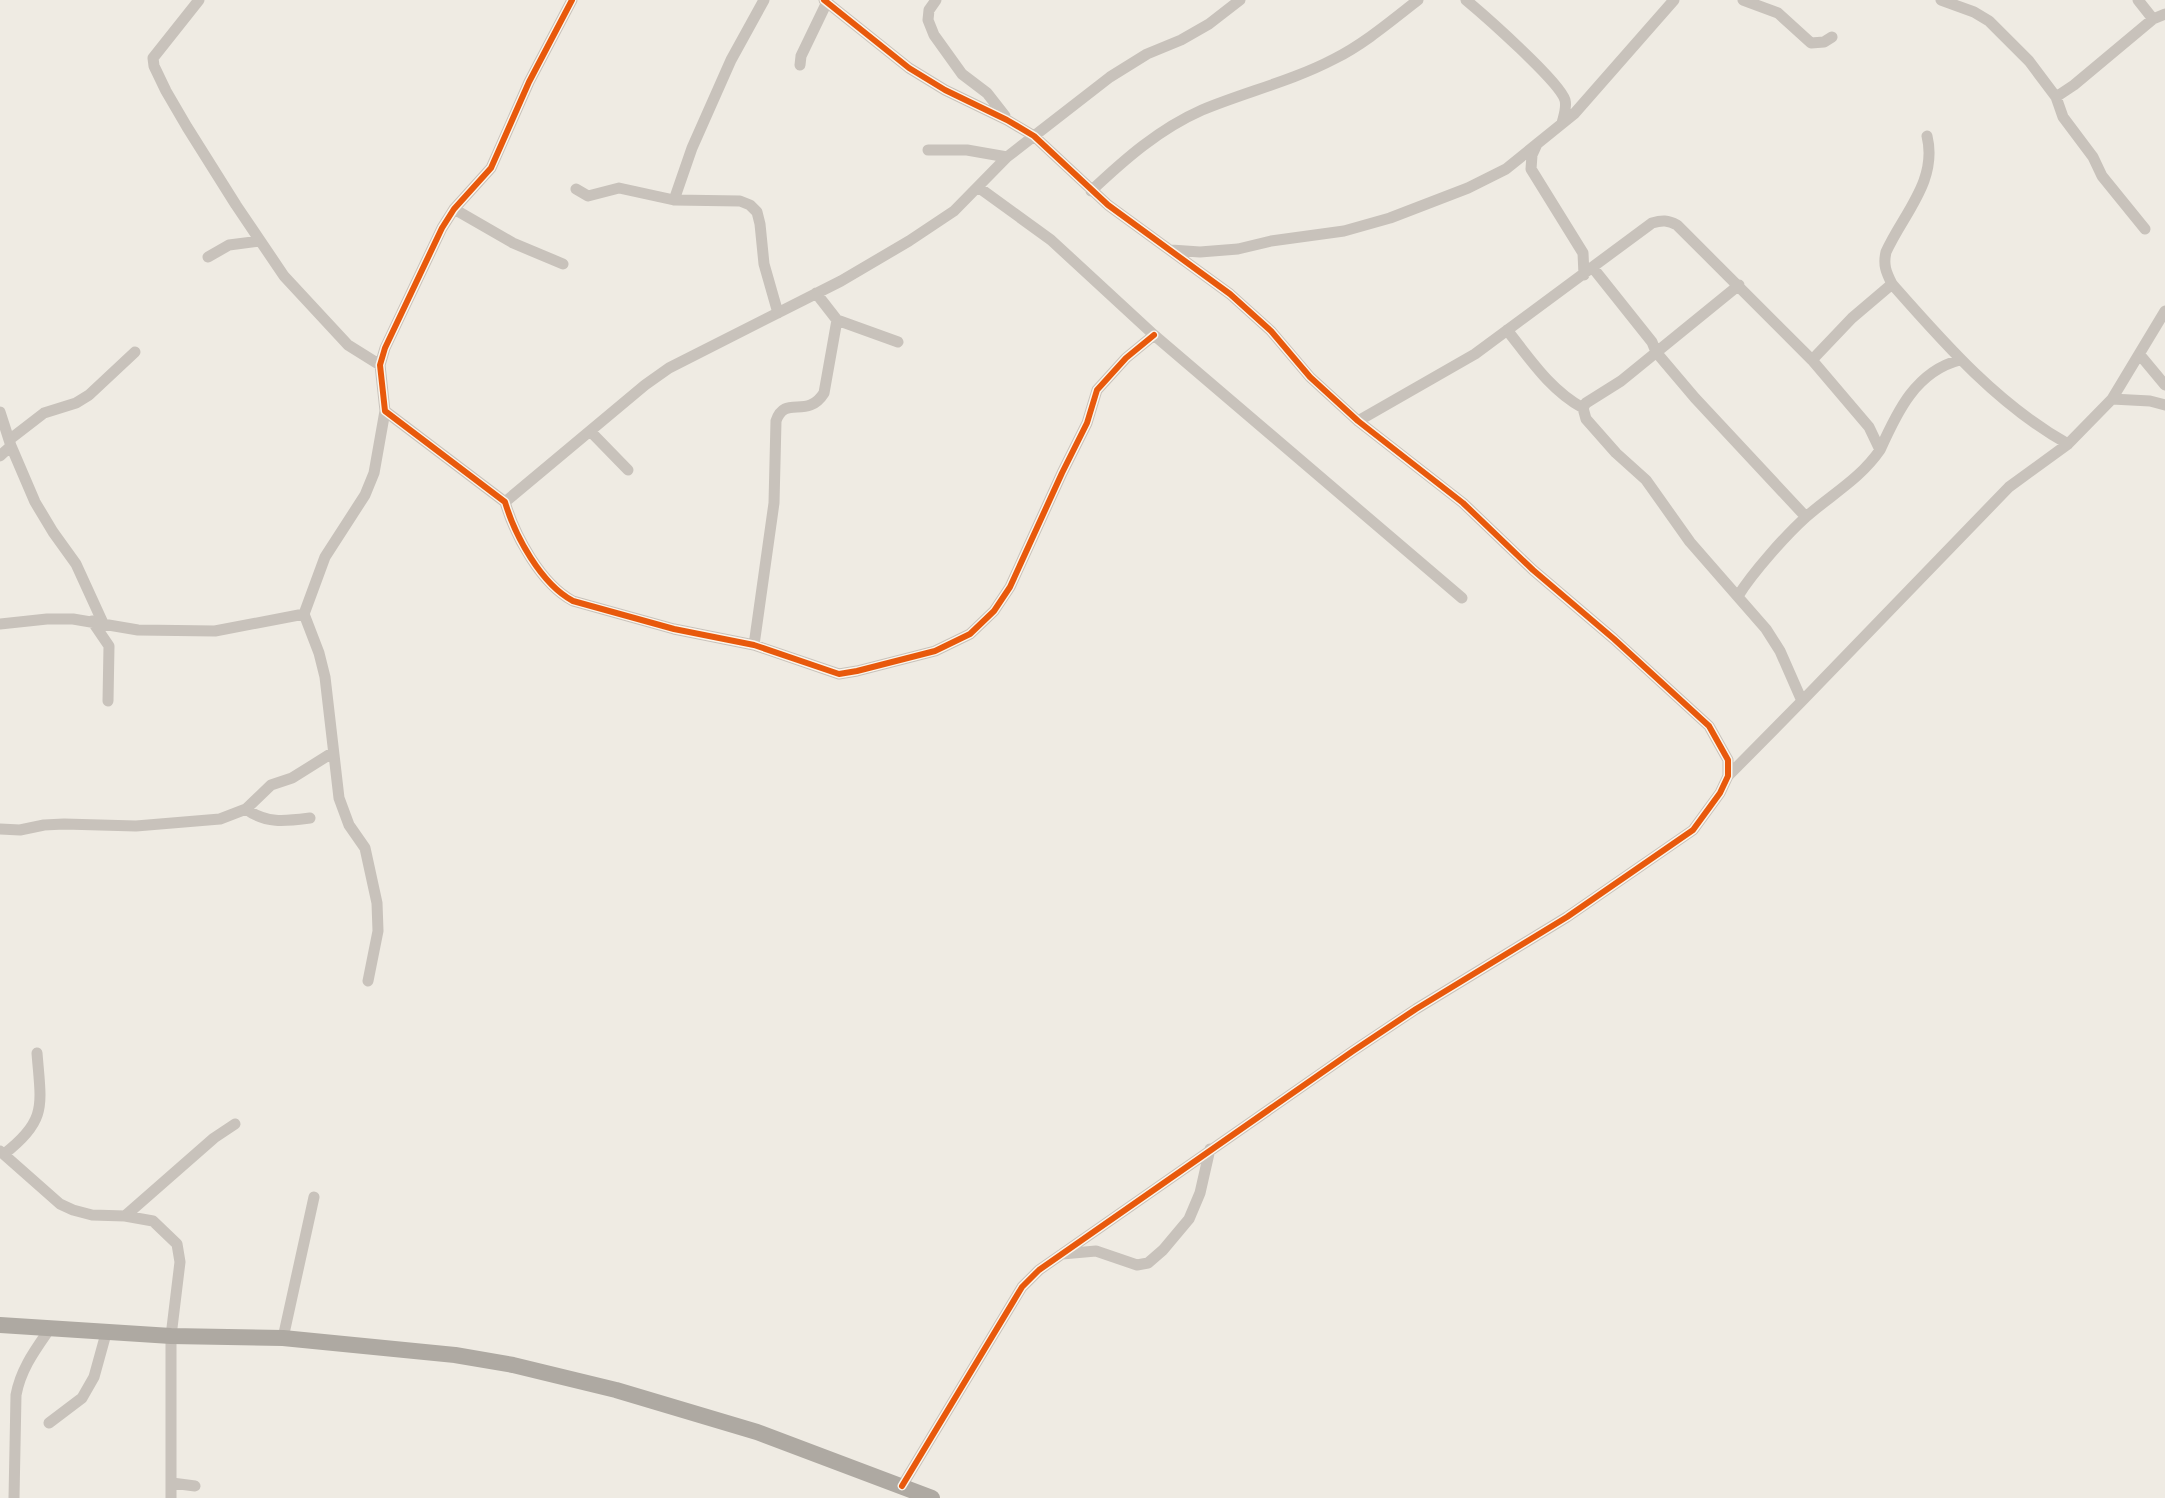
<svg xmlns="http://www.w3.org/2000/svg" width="2165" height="1498" font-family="'Exo 2',sans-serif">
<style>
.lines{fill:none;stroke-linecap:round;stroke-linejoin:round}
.minor{stroke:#c8c2bb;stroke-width:11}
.highway{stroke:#aea9a2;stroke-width:16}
.cycleway-casing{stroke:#fbf5eb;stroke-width:9}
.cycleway{stroke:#e8590c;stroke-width:6}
</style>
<rect width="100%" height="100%" fill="#efebe3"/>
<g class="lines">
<path class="minor" d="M199,0L153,58L154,66L166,91L187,127L236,205L284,276L348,345L380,365
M572,0L529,82L491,168L454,209L442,228L385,348L380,365L385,411L505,502C515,536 541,584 573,601L674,629L754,645L839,674L857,671L935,651L970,634L994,611L1010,587L1062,473L1087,423L1097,390L1126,358L1154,335
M824,0L909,68L945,90L1007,120L1034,136L1108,205L1230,294L1271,331L1310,377L1358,421L1463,503L1533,570L1614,639L1709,726L1728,760V776L1720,793L1693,830L1567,917L1416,1009L1353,1051L1039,1270L1022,1287L902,1486
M936,0L929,10L928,20L934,35L962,74L987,93L1005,116
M1466,0C1484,15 1560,82 1565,100C1567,108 1564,115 1562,123
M1743,0L1778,13L1811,43L1824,42L1832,37
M1941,0L1974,12L1989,21L2029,61L2056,97L2063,117L2093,157L2102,176L2145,229
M2138,0L2153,19
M800,65L801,56L827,2
M2056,97L2074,85L2153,19L2165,14
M1927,136C1938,181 1903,214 1886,252C1883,265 1886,272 1892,284C1944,343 1998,405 2068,444
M1537,144L1532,155L1531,169L1583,253L1584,275
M928,150H967L1007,157
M978,187L1051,240L1154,335L1462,598
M576,189L588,196L619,188L674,200L740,201L750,205L757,212L760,224L764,264L778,313
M1091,191C1125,159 1159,129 1202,110C1245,92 1292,81 1334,59C1364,44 1391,21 1418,0
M674,200L692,148L731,60L764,0
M454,209L513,243L563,264
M1171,250L1200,252L1238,249L1271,241L1344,231L1390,218L1468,188L1506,169L1574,114L1674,0
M208,257L229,245L260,241
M1593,268L1652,342L1656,352
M1739,285L1621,381L1586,403L1583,408L1586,419L1616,453L1646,480L1690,542L1766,629L1780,651L1802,701
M837,320L898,342
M1507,330C1530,359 1550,390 1583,408
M1656,352L1695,398L1806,517
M2140,355L2165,385
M1812,360L1852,318L1892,284
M2112,399L2150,401L2165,405
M0,412L11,446L35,502L53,532L76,564L103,623
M1358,421L1475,354L1652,223C1662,220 1668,220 1677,225L1812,360L1869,427L1880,450C1860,479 1832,494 1806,517C1786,535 1753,572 1738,596
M590,431L628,470
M9,440L44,413L76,403L89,395L135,352
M1880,450C1897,412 1916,371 1960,360
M0,456L11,446
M505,502L645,385L669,368L841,281L909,241L954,211L1007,157L1110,77L1147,54L1181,40L1209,24L1240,0
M92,621L109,646L108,701
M0,624L47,619H73L138,630L215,631L304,614
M754,645L774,503L776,421C785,394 807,420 824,393L837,320L816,293
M1728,776L1802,701L2009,487L2068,444L2112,399L2165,311
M246,809C266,824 286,821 310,818
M0,829L20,830L44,825L64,824L136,826L220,819L246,809L271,785L292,778L332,753
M368,981L378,931L377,903L365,848L349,825L339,798L325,677L319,653L304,614L325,557L365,495L374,473L385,411
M0,1151L60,1204L73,1210L92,1215L125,1216L153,1221L177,1244L180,1262L171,1336V1498
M4,1154C48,1120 41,1105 37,1053
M125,1216L214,1138L235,1124
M1062,1254L1096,1251L1137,1265L1148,1263L1163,1250L1189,1219L1200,1193L1210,1149
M283,1338L314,1197
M49,1423L82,1398L94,1377L107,1330
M172,1483L195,1486
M14,1498L16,1395C21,1368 36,1349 51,1327"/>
<path class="highway" d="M0,1325L171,1336L283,1338L455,1355L513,1365L616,1390L757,1432L932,1498"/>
<g class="cycleway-casing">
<path id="cycleway" d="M572,0L529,82L491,168L454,209L442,228L385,348L380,365L385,411L505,502C515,536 541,584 573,601L674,629L754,645L839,674L857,671L935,651L970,634L994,611L1010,587L1062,473L1087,423L1097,390L1126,358L1154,335
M824,0L909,68L945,90L1007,120L1034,136L1108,205L1230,294L1271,331L1310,377L1358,421L1463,503L1533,570L1614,639L1709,726L1728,760V776L1720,793L1693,830L1567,917L1416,1009L1353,1051L1039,1270L1022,1287L902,1486"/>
</g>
<use href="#cycleway" class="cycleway"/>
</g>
</svg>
